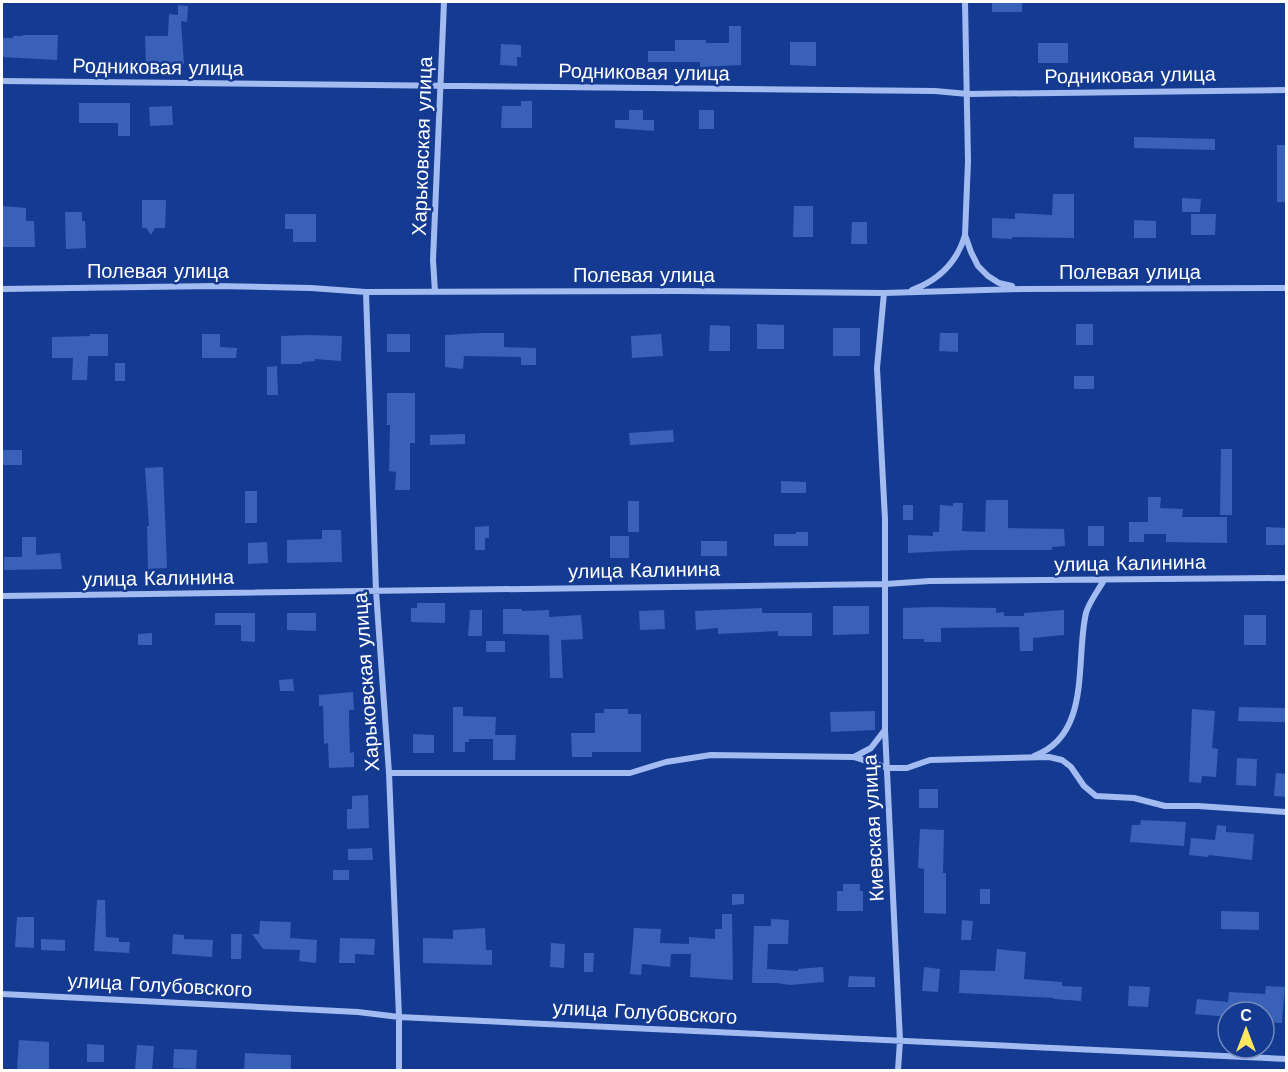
<svg xmlns="http://www.w3.org/2000/svg" width="1288" height="1072" font-family="'Work Sans',sans-serif">
<style>
.building{fill:#3961b8}
.lines{fill:none;stroke-linecap:round;stroke-linejoin:round}
.street{stroke:#a2bbf1;stroke-width:6}
.labels{text-anchor:middle;stroke-width:5;stroke-linejoin:round;paint-order:stroke}
.street-label{font-size:20px;fill:#fff;stroke:#153a91}
</style>
<rect width="100%" height="100%" fill="#153a91"/>
<path class="building" d="M992,2H1022V12H992Z
M178,5L188,6L187,22L181,21L184,64L146,63L145,36H168L169,14L178,15Z
M729,26H741V65L700,67V62H648V51H675V40H706V43H729Z
M23,35H58L57,60L2,57V38H13V36H23Z
M790,42H816V66L790,65Z
M1038,43H1068V63H1038Z
M501,44L521,45V57H517V66L500,65Z
M521,101H532V128H501L502,106H521Z
M79,103H130V136H118V123H79Z
M172,106L173,125L150,126L149,107Z
M629,110H643V120H654V131L615,128V120H629Z
M699,110H714V129H699Z
M1134,137L1215,139V150L1134,148Z
M1277,145H1287V202H1277Z
M1053,194H1074V238L1012,237V239L992,238V218L1015,219V213L1052,215Z
M1182,198L1201,199L1200,212H1182Z
M142,200H166L165,228H155L151,235L146,228H142Z
M2,206L26,208V221H34L35,247H2Z
M794,206H813V237H793Z
M65,212H82V221H85L86,248L66,249Z
M285,214H316V242H293V229H285Z
M1191,214H1216L1215,235H1191Z
M1134,220L1156,221V238H1134Z
M852,222H867V244H851Z
M757,324L784,325V349H757Z
M1076,324H1093V345H1076Z
M710,325L730,326V351H709Z
M833,328H860V356H833Z
M481,333H504V347L536,348V365H521V357L464,356L463,369L445,367V335Z
M940,333H958V352L939,351Z
M90,334H108V356H88L87,380H72L73,358H52V337L90,336Z
M202,334H220V347L237,348L236,358H202Z
M387,334H410V352H387Z
M661,334L663,356L632,358L631,336Z
M308,335L342,336L341,361L315,359V361L302,362V364H281V336Z
M115,363H125V381H115Z
M277,366L278,395H267V367Z
M1074,376H1094V389H1074Z
M387,393H415V443H410V490H395L396,472L389,471L390,425H387Z
M673,430L674,442L630,445L629,433Z
M465,434V444L430,445V435Z
M1221,449H1232V515H1220Z
M2,450H22V465H2Z
M163,467L167,568L148,569L147,526H149L145,468Z
M781,481L806,482V493H781Z
M245,491H257V523H245Z
M1148,497H1161L1160,508L1183,509L1182,517H1227V543L1166,542V534H1144V542H1129V522H1148Z
M986,500H1008V528L1064,529L1065,546L1052,547V550H969L908,553V535L933,536V532H939L940,505L953,506V503H963L962,531L985,532Z
M628,501H639V532H628Z
M903,505H913V520H903Z
M489,526V538H485V550H475V527Z
M1088,526H1104V546H1088Z
M1266,527L1287,528V545H1266Z
M322,530H341L342,562L287,563V540L322,539Z
M796,532H808V546H774V534H796Z
M610,536H629V558H610Z
M22,537H36V555L60,553L62,569L4,570V557H22Z
M701,541H727V556H701Z
M267,542L268,563L248,564V543Z
M417,603H445V623L411,622V608H417Z
M833,606H869V634L833,635Z
M933,607L996,608V613L1004,612V616H1024V613L1064,610V635L1033,638V651H1020L1019,627L941,628V642H924V639H903V608Z
M762,608V613H812V636H778V631L718,634V628L696,630L695,611Z
M503,609H522V611L549,610V617L581,615L583,639L561,640L563,678H550L549,635L503,634Z
M470,610H482V636H468Z
M664,610L665,629L640,630L639,611Z
M215,613H255V642L241,641V625H215Z
M287,613H316V631L287,630Z
M1244,615H1266V645H1244Z
M152,633V645H138V634Z
M486,641H505V652H486Z
M293,679L294,691H280L279,680Z
M353,692L354,710H349V724L350,753L354,752V767L329,768L328,743L324,744L323,706H319V695Z
M453,707H463V716L496,717L495,735H516L515,760H493V739H469V742H465V752H453Z
M1239,707L1287,708V722L1238,721Z
M604,709H628V714H641V752H592V757H572L571,733H595V713H604Z
M1192,709L1215,711L1212,748L1218,749L1216,777L1202,776L1201,783L1189,782Z
M875,711V730L831,732L830,712Z
M413,734L434,735V753H413Z
M1237,758L1257,759L1256,786L1236,785Z
M1276,773L1287,774V797L1274,796Z
M919,789H938V808H919Z
M368,795L369,828L347,829V809H352V796Z
M1141,820L1186,822L1184,846L1130,842L1132,825H1140Z
M1217,825L1226,826V832L1254,834L1252,860L1209,855L1208,857L1189,855L1191,838L1215,840Z
M920,829L944,830L943,873H946V914L924,913V869L918,868Z
M372,848L373,860H348V849Z
M333,870H349V880H333Z
M843,884H860V891H863V911H837V891H843Z
M980,889H990V904H980Z
M732,894H744V904L732,905Z
M97,900H105L106,937L119,938V942H130L129,953L94,951Z
M1221,911L1259,912V930L1221,929Z
M722,914H732L733,980L690,977L691,954H671L670,967L642,964L641,975L630,974L634,928L661,929L660,943L689,944V937L715,939V929H722Z
M17,917H34V948L15,947Z
M771,919L789,920L788,944H768L767,969L798,971V969L823,967L824,982L790,985L777,983H752L754,926H771Z
M962,920L973,921L971,940H961Z
M260,921L291,922L290,938L317,940L316,963L299,961L300,950L263,949L252,934H259Z
M485,928L486,950H492V965L423,963V938L453,939V930Z
M173,934L184,935V939L213,940L212,957L172,954Z
M231,934H242L241,959H231Z
M340,938L375,939L374,955L355,954V963H339Z
M41,939L65,940V951L41,950Z
M551,943L565,944L564,968L550,967Z
M997,949L1026,952L1024,979L1062,982V986L1082,987L1081,1001L1054,999V998L959,993L960,970L995,971Z
M584,953H594L593,972H584Z
M924,967L940,969L938,992L922,991Z
M849,976L875,977V987H848Z
M1129,986L1150,987L1148,1007L1128,1006Z
M1266,986L1285,987L1282,1023L1264,1022V1012H1228V1017L1195,1014L1197,999L1228,1002L1229,992L1265,994Z
M19,1040L49,1042V1071H17Z
M87,1044L104,1045V1062H87Z
M137,1045L154,1046L152,1071L135,1070Z
M174,1049L197,1050L196,1069L173,1068Z
M245,1053L291,1055V1071H244Z"/>
<g class="lines">
<path class="street" d="M965,2L968,161L965,235L971,252L978,266L988,276L999,283L1012,286
M2,81L935,91L968,94L1286,90
M2,289L215,286L311,288L366,292L680,291L884,293L1021,289L1286,288
M912,290C939,280 957,263 965,235
M366,292L376,591L389,773L399,1017V1070
M435,292L433,260L444,2
M884,293L877,368L885,519V730L900,1041L898,1070
M2,596L886,584L930,581L1286,578
M1034,756C1092,735 1075,660 1086,613C1089,602 1098,591 1104,580
M854,757L871,748L884,731
M389,773H630L666,762L711,755L854,757L888,768H907L930,760L1049,757L1062,760L1071,767L1084,786L1096,796L1134,798L1165,806H1198L1286,812
M2,994L358,1012L399,1017L1286,1059"/>
</g>
<g class="labels">
<g class="street-label">
<text transform="translate(158 67) rotate(1)" y="7">Родниковая улица</text>
<text transform="translate(644 72) rotate(1)" y="7">Родниковая улица</text>
<text transform="translate(1130 75) rotate(-1)" y="7">Родниковая улица</text>
<text transform="translate(422 146) rotate(-88)" y="7">Харьковская улица</text>
<text x="158" y="278">Полевая улица</text>
<text x="1130" y="279">Полевая улица</text>
<text x="644" y="282">Полевая улица</text>
<text transform="translate(1130 563) rotate(-1)" y="7">улица Калинина</text>
<text transform="translate(644 570) rotate(-1)" y="7">улица Калинина</text>
<text transform="translate(158 578) rotate(-1)" y="7">улица Калинина</text>
<text transform="translate(366 682) rotate(-94)" y="7">Харьковская улица</text>
<text transform="translate(873 828) rotate(-93)" y="7">Киевская улица</text>
<text transform="translate(160 985) rotate(3)" y="7">улица Голубовского</text>
<text transform="translate(645 1012) rotate(3)" y="7">улица Голубовского</text>
</g>
</g>
<rect width="1288" height="1072" fill="none" stroke="#ffffff" stroke-width="6"/>
<g transform="translate(1246 1030)"><circle r="28" fill="#153a91" stroke="#7389bd" stroke-width="1.5"/>
<path d="M0-4.5L10 22L0 15L-10 22Z" fill="#ffe761"/>
<text y="-9" font-size="16" font-weight="bold" text-anchor="middle" fill="#ffffff">С</text>
</g>
</svg>
